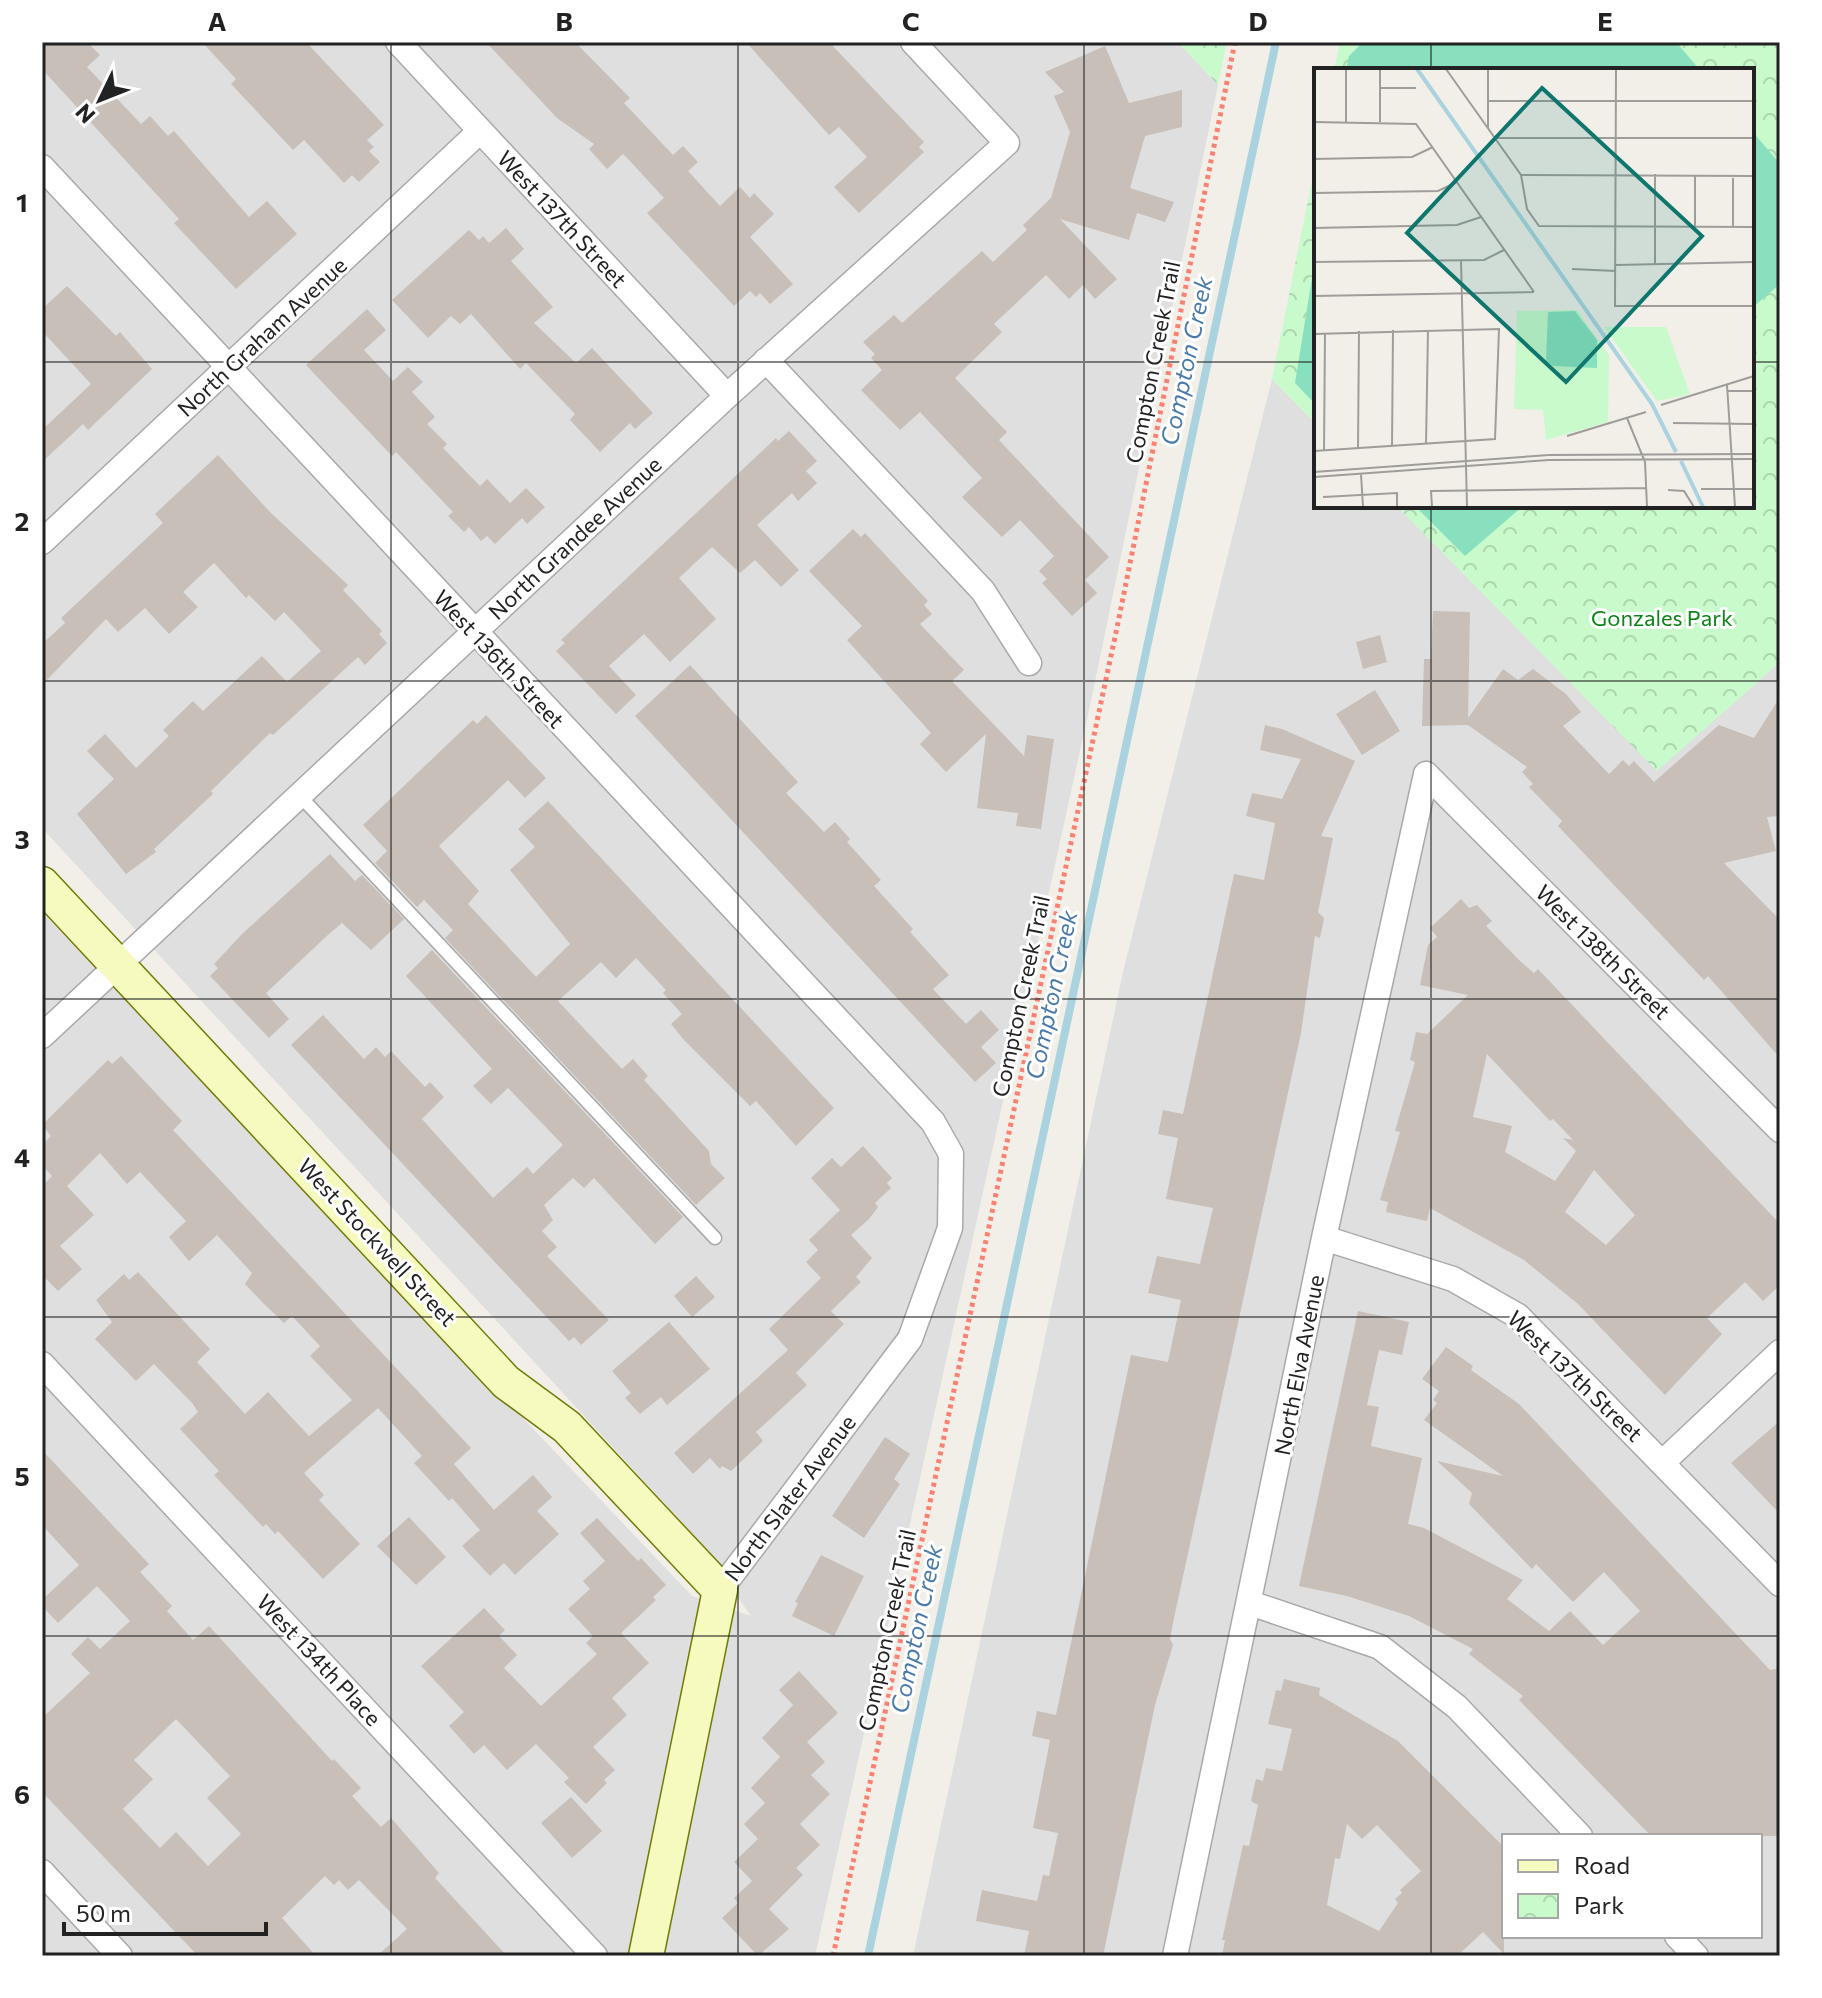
<svg xmlns="http://www.w3.org/2000/svg" width="1822" height="1998" font-family="Commissioner,sans-serif">
<style>
.residential{fill:#e0dfdf;fill-rule:evenodd}
.park{fill:url(#park-crowns)}
.pitch{fill:#88e0be}
.lines{fill:none;stroke-linecap:round;stroke-linejoin:round}
.stream{stroke:#aad3df;stroke-width:8}
.building{fill:#c7bfb8;fill-rule:evenodd}
.lane-casing{stroke:#a9a9a9;stroke-width:15}
.street-casing{stroke:#a9a9a9;stroke-width:27}
.secondary-casing{stroke:#707d05;stroke-width:37}
.path{stroke:#fa8072;stroke-width:5;stroke-dasharray:4 4;stroke-linecap:butt}
.lane{stroke:#fff;stroke-width:12}
.street{stroke:#fff;stroke-width:24}
.secondary{stroke:#f7fabf;stroke-width:34}
.grid{fill:none;stroke:#222;stroke-width:2;stroke-opacity:0.55}
.labels{text-anchor:middle;stroke-width:6;stroke-linejoin:round;paint-order:stroke}
.street-label{font-size:22px;fill:#222;stroke:#fff}
.park-label{font-size:22px;fill:#0c8416;stroke:#fff}
.water-label{font-size:24px;font-style:italic;fill:#4a7aab;stroke:#fff}
.inset-river{fill:none;stroke:#aad3df;stroke-width:4}
.inset-road{fill:none;stroke:#9f9d99;stroke-width:2}
.view{fill:#0f766e;fill-opacity:0.15;stroke:#0f766e;stroke-width:4}
.inset-edge{fill:none;stroke:#222;stroke-width:4}
.neatline{fill:none;stroke:#222;stroke-width:3}
.grid-label{font-size:26px;text-anchor:middle;font-weight:bold;fill:#222}
</style>
<defs>
<pattern id="park-crowns" width="20" height="18" patternUnits="userSpaceOnUse" patternTransform="scale(2)"><rect width="20" height="18" fill="#c8facc"/><path d="M2 6a3 3 0 1 1 6 0M12 15a3 3 0 1 1 6 0" fill="none" stroke="#acd6af"/></pattern>
</defs>
<rect width="100%" height="100%" fill="#f2efe9"/>
<path class="residential" d="M42,42H1178L1218,85L1091,701L815,1956H42V912L692,1596L751,1616L692,1533L42,828Z
M1272,379L1316,424V506H1397L1657,770L1780,662V1956H913L1123,972ZM1504,1836H1760V1936H1504Z"/>
<path class="park" d="M1178,42H1227L1218,85Z
M1340,42H1780V662L1657,771L1397,506H1752V70H1334Z
M1316,161V424L1272,379Z"/>
<path class="pitch" d="M1363,42H1676L1700,70H1346L1349,56Z
M1752,131L1780,164V284L1752,308Z
M1316,253V405L1295,383Z
M1415,506H1523L1465,556Z"/>
<g class="lines">
<path class="stream" d="M868,1956L1276,42"/>
</g>
<path class="building" d="M42,42H87L100,55L87,67L141,124L150,116L168,136L174,131L249,217L267,201L297,234L236,289L174,223L179,219L42,69Z
M202,42H306L384,125L367,140L374,147L369,151L380,162L359,182L352,175L344,183L304,140L293,150L231,84L236,79Z
M486,42H575L630,98L624,103L673,155L683,146L698,162L688,171L720,206L740,187L750,198L754,193L774,214L750,237L793,284L770,304L760,293L756,297L750,291L734,306L647,213L664,198L630,161L623,154L607,169L589,149L594,144L557,118Z
M746,42H829L924,142L919,147L924,152L859,213L834,187L867,157L839,127L829,135Z
M1105,46L1129,103L1182,90V127L1145,136L1130,188L1174,202L1165,222L1137,213L1129,240L1060,219L1117,279L1095,299L1083,285L1069,299L1046,275L994,324L1002,332L955,378L1007,432L999,440L1109,557L1085,580L1097,593L1072,616L1042,583L1047,579L1039,571L1054,556L1020,520L1002,537L962,497L982,478L920,412L900,430L861,390L882,370L871,358L875,354L863,342L894,315L902,323L982,251L993,262L1027,230L1023,225L1051,198L1070,132L1054,96L1064,92L1045,72Z
M506,228L524,249L511,261L553,307L534,323L576,363L592,348L653,413L635,429L630,423L600,452L570,420L575,414L526,363L520,369L471,314L460,324L451,316L428,338L392,300L469,230L479,240L483,236L489,243Z
M67,286L116,336L120,332L152,369L88,430L83,424L42,462V430L91,384L42,331V309Z
M367,309L386,330L364,350L393,381L408,367L423,382L412,392L435,417L427,424L447,444L443,448L480,486L487,479L510,503L526,488L545,507L527,524L522,518L495,544L487,536L481,541L469,527L464,532L448,516L453,512L396,452L392,456L306,365Z
M789,431L817,461L806,471L817,483L798,501L792,493L757,525L799,570L781,587L755,560L740,573L712,547L679,578L716,619L670,662L644,634L609,666L636,695L616,714L556,651L565,643L561,640L776,438L778,441Z
M218,455L270,512L348,585L343,590L382,631L379,634L387,643L365,665L358,657L273,735L270,733L211,791L213,794L154,849L156,852L126,874L77,814L114,779L87,751L105,734L136,768L169,736L163,730L193,701L203,711L262,656L287,682L321,651L284,612L275,621L249,595L246,598L214,563L183,592L198,607L169,634L145,608L118,632L106,619L42,685V644L65,623L61,618L163,523L155,514Z
M853,529L861,537L865,533L928,601L924,605L932,614L920,624L964,670L952,681L1024,756L1027,735L1054,739L1041,829L1016,826L1018,813L977,808L986,734L946,772L920,744L931,733L847,640L862,626L809,571Z
M1433,611L1470,612L1468,718L1503,669L1518,680L1533,669L1566,694L1581,712L1563,726L1609,774L1623,760L1629,766L1634,761L1654,782L1719,725L1754,738L1780,697V816L1767,817L1776,851L1724,863L1780,920V1058L1708,976L1704,980L1558,826L1562,821L1529,787L1533,784L1522,772L1527,767L1468,725L1422,726L1424,659H1431Z
M1380,635L1387,662L1363,669L1356,642Z
M690,665L798,782L786,793L824,832L835,822L850,839L847,842L881,880L874,886L913,929L910,932L949,975L933,989L966,1024L981,1010L999,1030L981,1047L996,1063L975,1082L635,716Z
M1375,690L1400,731L1362,755L1336,714Z
M486,715L546,778L525,798L508,780L439,846L479,891L468,904L536,977L570,944L510,870L535,847L518,829L548,801L834,1108L796,1146L756,1101L750,1106L684,1040L671,1024L682,1014L663,993L666,990L636,958L616,978L601,962L558,1001L622,1069L633,1059L648,1076L644,1080L709,1151L711,1164L725,1178L696,1205L445,938L453,930L424,900L417,907L375,863L387,851L363,825L473,720L477,724Z
M1265,725L1282,729L1355,761L1321,836L1333,838L1318,912L1324,918L1320,938L1315,936L1301,1033L1174,1618L1170,1639L1173,1645L1155,1705L1103,1956H1024L1029,1931L976,1921L982,1890L1037,1901L1043,1875L1049,1876L1058,1833L1033,1828L1050,1740L1032,1736L1037,1711L1056,1715L1131,1355L1168,1362L1181,1300L1148,1293L1157,1256L1200,1264L1213,1208L1166,1199L1178,1138L1158,1134L1163,1110L1183,1114L1234,874L1264,880L1275,823L1246,816L1252,793L1282,799L1301,759L1260,750Z
M330,854L355,881L362,875L404,919L371,950L342,923L329,934L266,993L289,1019L269,1038L210,976L218,968L214,964L243,933Z
M1461,899L1469,908L1477,905L1492,921L1486,926L1520,961L1534,973L1538,969L1780,1224V1285L1763,1301L1745,1282L1707,1318L1722,1334L1665,1395L1578,1304L1524,1260L1430,1208L1427,1221L1386,1212L1388,1202L1380,1200L1400,1132L1395,1131L1415,1062L1410,1060L1416,1032L1427,1034L1468,995L1420,985L1428,945L1437,937L1430,928ZM1487,1054L1550,1121L1553,1119L1573,1140L1563,1138L1576,1151L1555,1181L1505,1152L1512,1126L1473,1117ZM1594,1170L1635,1215L1606,1245L1565,1212Z
M432,950L683,1217L655,1244L594,1178L584,1188L573,1178L544,1205L553,1220L542,1231L557,1247L547,1256L609,1320L581,1345L574,1337L569,1341L291,1045L323,1015L364,1059L376,1047L385,1057L391,1051L425,1087L430,1082L444,1097L422,1119L493,1198L527,1167L533,1174L563,1145L508,1088L491,1104L473,1086L492,1069L406,976Z
M121,1056L182,1121L173,1130L471,1448L454,1464L494,1510L533,1475L552,1497L537,1511L559,1534L515,1575L504,1563L490,1576L462,1546L480,1530L452,1498L449,1501L414,1463L422,1456L378,1408L304,1473L324,1495L319,1500L360,1544L323,1579L278,1531L275,1534L266,1524L263,1527L214,1475L219,1471L180,1429L198,1412L193,1404L154,1364L136,1381L95,1339L112,1322L96,1300L124,1274L129,1280L138,1272L210,1349L197,1362L245,1414L268,1392L309,1436L352,1400L310,1356L320,1346L292,1316L284,1323L264,1304L245,1284L252,1273L217,1235L189,1261L169,1237L186,1221L140,1172L127,1184L100,1153L67,1186L94,1215L60,1246L82,1269L58,1291L42,1275V1186L52,1176L42,1165V1145L51,1136L42,1125L108,1060L112,1064Z
M863,1146L892,1178L887,1183L891,1188L875,1203L878,1207L869,1219L851,1235L872,1258L856,1277L861,1282L831,1311L844,1324L796,1373L807,1385L756,1432L763,1441L731,1471L722,1466L720,1469L710,1458L693,1474L674,1453L788,1350L769,1329L821,1278L806,1262L818,1250L809,1240L840,1210L811,1178L832,1158L841,1167Z
M696,1276L715,1297L692,1317L674,1296Z
M1358,1311L1409,1322L1402,1355L1379,1350L1367,1405L1379,1407L1371,1446L1422,1458L1408,1524L1424,1528L1523,1580L1507,1599L1549,1631L1570,1611L1603,1645L1640,1611L1604,1572L1573,1602L1536,1564L1532,1569L1469,1504L1472,1493L1437,1461L1503,1476L1424,1420L1437,1403L1433,1400L1439,1391L1422,1379L1446,1347L1473,1366L1471,1370L1519,1404L1770,1670L1780,1668V1836H1651L1519,1700L1523,1696L1469,1654L1473,1649L1409,1616L1347,1596L1299,1586Z
M669,1322L710,1369L667,1405L661,1397L640,1414L625,1398L631,1393L612,1371Z
M1780,1421V1514L1731,1463Z
M885,1437L910,1454L894,1479L900,1484L864,1538L832,1516Z
M42,1450L149,1564L140,1572L172,1606L167,1611L193,1640L209,1626L332,1761L334,1759L361,1788L352,1796L381,1827L391,1818L439,1873L435,1878L507,1956H377L407,1929L359,1880L348,1890L339,1880L334,1885L325,1876L282,1918L316,1956H198L42,1792V1718L90,1673L71,1654L88,1637L100,1649L130,1621L97,1586L58,1623L42,1606V1600L79,1565L42,1525ZM176,1719L230,1776L207,1798L241,1834L208,1866L176,1832L160,1848L123,1809L153,1779L134,1760Z
M409,1517L446,1557L416,1585L377,1546Z
M597,1518L638,1561L641,1558L666,1585L653,1597L656,1600L621,1633L649,1663L612,1698L627,1715L593,1747L615,1770L604,1780L607,1783L586,1804L564,1782L569,1778L536,1744L507,1770L484,1745L474,1754L449,1726L464,1712L421,1666L484,1608L505,1630L499,1636L517,1655L504,1668L541,1706L597,1654L586,1643L593,1636L568,1609L590,1589L583,1581L605,1561L580,1533Z
M821,1555L864,1576L834,1636L792,1616L798,1603L795,1602Z
M799,1671L838,1713L807,1742L825,1762L811,1775L830,1794L800,1824L820,1845L796,1868L803,1875L769,1909L789,1929L758,1956L722,1918L738,1903L734,1898L752,1881L734,1862L758,1839L744,1824L765,1803L751,1788L780,1757L762,1738L793,1705L779,1690Z
M1284,1679L1320,1688L1319,1695L1398,1741L1504,1847V1954L1483,1932L1457,1956H1222L1225,1940H1222L1243,1845L1249,1846L1258,1805L1251,1801L1256,1779L1263,1781L1266,1768L1282,1771L1292,1729L1268,1724L1276,1690L1281,1691ZM1347,1824L1362,1839L1377,1825L1421,1871L1400,1890L1402,1893L1395,1899L1398,1903L1379,1931L1327,1905L1335,1858L1340,1859Z
M571,1797L602,1831L572,1858L541,1823Z"/>
<g class="lines">
<g class="lane-casing">
<path id="lane" d="M300,796L715,1238"/>
</g>
<g class="street-casing">
<path id="street" d="M398,42L727,396
M42,167L933,1122L951,1154L950,1228L910,1339L720,1590
M766,360L983,591L1029,663
M42,542L480,131
M1426,774L1780,1130
M42,1036L727,396L1007,143L913,42
M1324,1238L1453,1279L1518,1316L1780,1584
M42,1364L595,1956
M1663,1462L1780,1352
M1250,1603L1380,1647L1457,1707L1580,1836
M42,1872L120,1956
M1677,1936L1696,1956
M1175,1956L1324,1238L1426,774"/>
</g>
<g class="secondary-casing">
<path id="secondary" d="M42,884L506,1382L567,1427L720,1590L646,1956"/>
</g>
<path class="path" d="M833,1956L1118,623L1235,42"/>
<use href="#lane" class="lane"/>
<use href="#street" class="street"/>
<use href="#secondary" class="secondary"/>
</g>
<path class="grid" d="M391,42V1956M738,42V1956M1084,42V1956M1431,42V70M42,362H1316M1752,362H1780M1431,506V1956M42,681H1780M42,999H1780M42,1317H1780M42,1636H1780"/>
<g class="labels">
<g class="street-label">
<text transform="translate(562 219) rotate(47)" y="8">West 137th Street</text>
<text transform="translate(262 337) rotate(-43)" y="8">North Graham Avenue</text>
<text transform="translate(1153 362) rotate(-79)" y="8">Compton Creek Trail</text>
<text transform="translate(575 538) rotate(-43)" y="8">North Grandee Avenue</text>
<text transform="translate(499 659) rotate(47)" y="8">West 136th Street</text>
<text transform="translate(1603 952) rotate(45)" y="8">West 138th Street</text>
<text transform="translate(1021 996) rotate(-78)" y="8">Compton Creek Trail</text>
<text transform="translate(377 1242) rotate(47)" y="8">West Stockwell Street</text>
<text transform="translate(1299 1365) rotate(-79)" y="8">North Elva Avenue</text>
<text transform="translate(1575 1376) rotate(44)" y="8">West 137th Street</text>
<text transform="translate(790 1498) rotate(-53)" y="8">North Slater Avenue</text>
<text transform="translate(887 1630) rotate(-78)" y="8">Compton Creek Trail</text>
<text transform="translate(319 1660) rotate(47)" y="8">West 134th Place</text>
</g>
<g class="park-label">
<text x="1662" y="626">Gonzales Park</text>
</g>
<g class="water-label">
<text transform="translate(1187 361) rotate(-78)" y="8">Compton Creek</text>
<text transform="translate(1052 995) rotate(-78)" y="8">Compton Creek</text>
<text transform="translate(917 1629) rotate(-78)" y="8">Compton Creek</text>
</g>
</g>
<g transform="translate(1314 68)">
<rect width="440" height="440" fill="#f2efe9"/>
<path d="M263,242L295,287L294,354L232,372L229,342L200,341L203,243ZM290,259H352L376,326L343,333Z" fill="#c8facc"/>
<path d="M261,243L283,272V300L239,298L232,293L234,244Z" fill="#88e0be"/>
<path class="inset-river" d="M103,1L338,336L362,384M367,393L389,439"/>
<path class="inset-road" d="M132,1L207,107L213,141L225,158L440,159M174,1V60M302,1L301,238H440M66,20H102M174,33H440M0,54L102,56L220,224M32,54V1M66,54V1M182,70H440M0,91L98,89L119,79M341,106V197M207,107L440,108M381,108V159M0,125L124,123L143,114M419,159V110M0,160L143,157L167,149M147,192L153,439M0,194L170,192L190,182M302,197L440,194M258,201L302,203M0,228L220,224M0,266L185,261L181,371L0,383M413,317L421,439M414,323H440M347,337L440,308M313,350L331,394L333,439M359,355L440,356M253,368L332,344M112,376L114,262M78,379L79,262M44,380L45,263M10,382L11,265M0,404L235,387L440,386M47,406L49,439M0,409L235,392L440,391M387,421H440M354,422L370,423L380,439M9,429L83,425V439M118,439L117,423L332,420"/>
<path class="view" d="M228,20L388,168L252,314L93,165Z"/>
<rect width="440" height="440" class="inset-edge"/>
</g>
<rect width="1822" height="1998" fill="none" stroke="#ffffff" stroke-width="88"/>
<rect x="1502" y="1834" width="260" height="104" fill="#ffffff" stroke="#a7a7a7" stroke-width="2"/>
<rect x="1518" y="1860" width="40" height="12" fill="#f7fabf" stroke="#a7a7a7" stroke-width="2"/>
<text x="1574" y="1874" font-size="24" fill="#222222">Road</text>
<rect x="1518" y="1894" width="40" height="24" fill="url(#park-crowns)" stroke="#a7a7a7" stroke-width="2"/>
<text x="1574" y="1914" font-size="24" fill="#222222">Park</text>
<g transform="translate(100 100) rotate(227)" stroke="#ffffff" stroke-width="6" paint-order="stroke">
<path d="M0-6L14 30L0 20L-14 30Z" fill="#222222"/>
<text y="-12" font-size="22" font-weight="bold" text-anchor="middle" fill="#222222">N</text>
</g>
<path d="M64 1922v12h202v-12" fill="none" stroke="#222222" stroke-width="4"/>
<text x="76" y="1922" font-size="24" fill="#222222" stroke="#ffffff" stroke-width="6" paint-order="stroke">50 m</text>
<rect x="44" y="44" width="1734" height="1910" class="neatline"/>
<g class="grid-label">
<text x="217" y="31">A</text>
<text x="564" y="31">B</text>
<text x="911" y="31">C</text>
<text x="1258" y="31">D</text>
<text x="1605" y="31">E</text>
<text x="22" y="212">1</text>
<text x="22" y="531">2</text>
<text x="22" y="849">3</text>
<text x="22" y="1167">4</text>
<text x="22" y="1486">5</text>
<text x="22" y="1804">6</text>
</g>
</svg>
